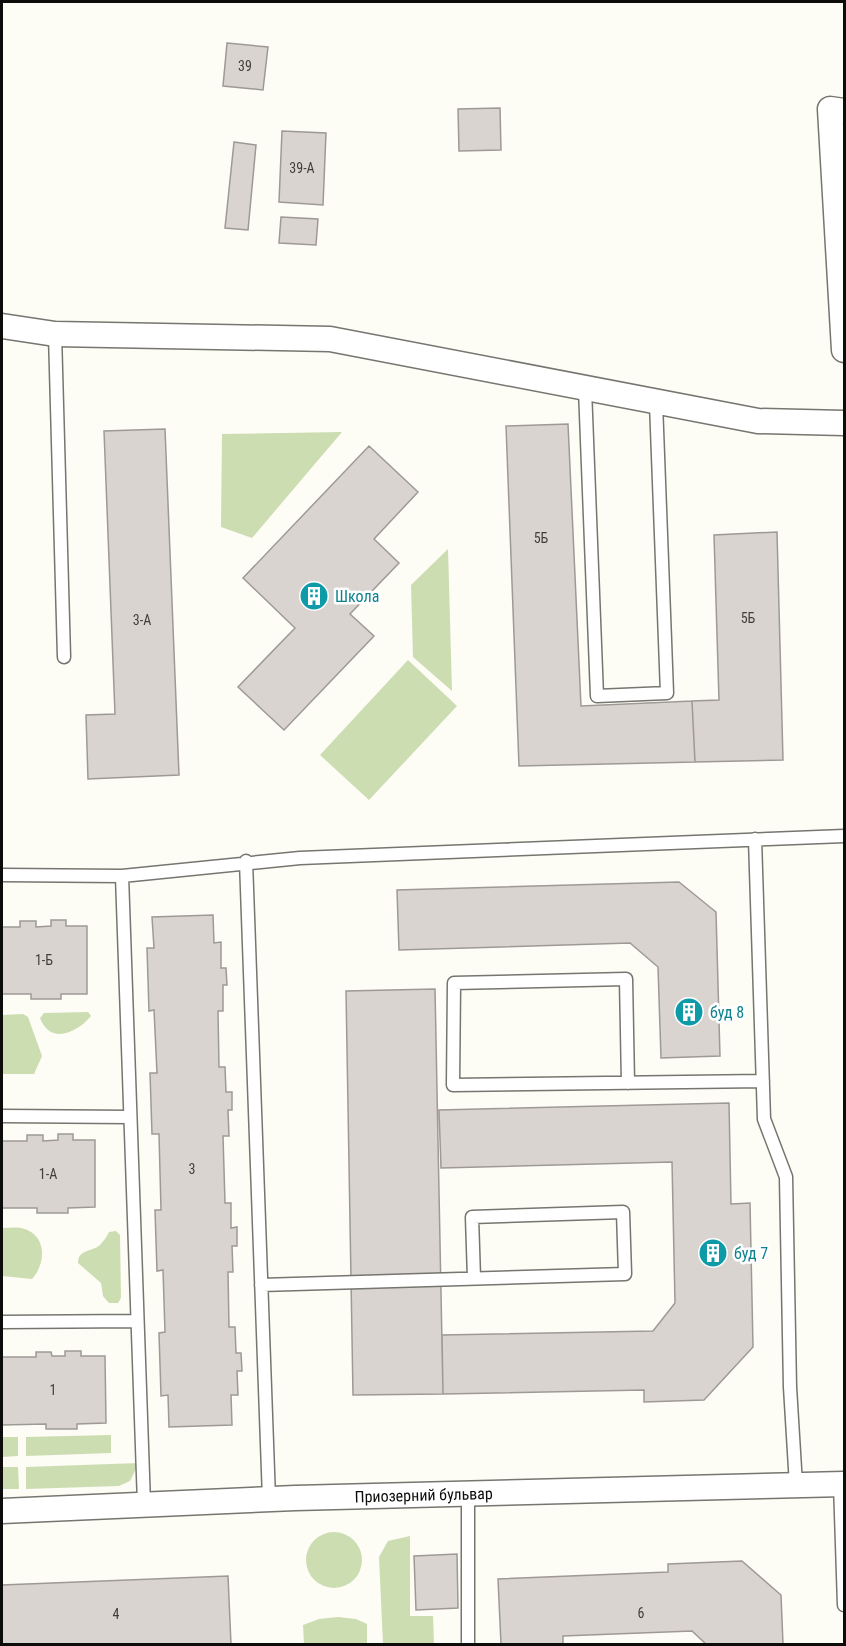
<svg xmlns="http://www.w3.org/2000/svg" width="846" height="1646" font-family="'Roboto Condensed',sans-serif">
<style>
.green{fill:#ccddb2}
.building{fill:#dad4d0;stroke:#9f9996;stroke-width:1.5}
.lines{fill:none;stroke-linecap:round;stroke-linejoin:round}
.lane-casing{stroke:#76756f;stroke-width:15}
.street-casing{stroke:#76756f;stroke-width:27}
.lane{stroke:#fff;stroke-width:12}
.street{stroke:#fff;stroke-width:24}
.labels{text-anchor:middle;stroke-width:5;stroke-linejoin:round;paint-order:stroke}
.number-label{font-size:14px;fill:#403e3c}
.culture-label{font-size:16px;fill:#0d838f;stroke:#fff;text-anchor:start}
.street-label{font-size:16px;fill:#0c0c0a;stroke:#fff}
</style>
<rect width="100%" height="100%" fill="#fdfcf5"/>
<path class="green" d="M342,432L252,538L221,527L222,434Z
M448,549L452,691L413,657L411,585Z
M408,660L457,706L369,800L320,755Z
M88,1012L91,1016C77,1033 50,1045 40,1018L44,1013Z
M23,1014L28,1017L42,1056L34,1074H4L2,1073V1015Z
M2,1228C8,1228 15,1227 21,1228C48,1234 46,1264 32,1279L2,1276Z
M116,1231L120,1235L121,1298L118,1303H109L103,1296L101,1283L78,1263C78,1249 92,1252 100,1245C104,1241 107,1236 109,1232Z
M111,1435V1453L26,1456V1437Z
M2,1437H18V1456L2,1457Z
M139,1463L130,1481L119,1486L26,1489V1467Z
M2,1467H18L19,1489H2Z
M306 1560a28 28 0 1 1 56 0a28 28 0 1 1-56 0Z
M410,1536V1616H433L434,1644H383L379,1557L388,1541Z
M338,1617L356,1619L367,1624V1644H304L303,1625L319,1619Z"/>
<path class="building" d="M227,43L268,47L263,90L223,86Z
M500,108L501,150L459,151L458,109Z
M282,131L326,133L323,205L279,202Z
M234,142L256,145L248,230L225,228Z
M281,217L318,219L316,245L279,243Z
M568,424L581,706L692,701L695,762L519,766L506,426Z
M165,429L179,775L88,779L86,715L115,714L104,431Z
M369,446L418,492L374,539L399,563L350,614L374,636L284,730L238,687L295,628L243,578Z
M777,532L783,760L695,762L692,701L719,700L714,535Z
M679,882L716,912L720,1056L661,1058L658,967L630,943L399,950L397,890Z
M213,915L214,943L221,942V968H226L227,985H223V1011H218L219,1067H225L226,1092H232V1110H228L229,1136H223L225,1203H231V1228L237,1227V1246H232L233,1272H228L229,1327H235L236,1353H241L242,1371H237L238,1395H231L232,1425L169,1427L168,1395L161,1396L159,1333L165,1332L163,1270L157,1271L155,1210H161L159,1134H152L150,1073H157L154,1010L149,1011L147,948H154L152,917Z
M51,920H66V926H87V994H61V999H31V994H2V927H20V921H36V927L51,926Z
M435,989L443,1394L353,1395L346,991Z
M729,1103L731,1204L750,1203L753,1347L704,1400L644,1402V1390L443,1394L442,1335L653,1331L675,1303L672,1162L441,1168L439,1110Z
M58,1134H73V1140H95V1207L68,1208V1213H37V1208H2V1141H27V1135H43V1141L58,1140Z
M65,1351H81V1356H105L106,1423L77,1424V1429H46V1424L2,1425V1357H36V1352H51L52,1356H65Z
M457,1554L458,1608L416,1610L414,1556Z
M742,1561L781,1595L783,1644H706L692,1631L563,1636V1644H501L498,1579L668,1572V1564Z
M228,1576L231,1644H2V1585Z"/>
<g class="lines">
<g class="lane-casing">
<path id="lane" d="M55,334L64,657
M585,389L597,696L667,693L656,403
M755,839L764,1119L786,1177L790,1387L796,1485
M246,861L269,1499
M2,875L122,876L300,858L844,836
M122,876L144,1504
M628,1083L626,979L454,983L453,1085L763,1081
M2,1116L130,1117
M261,1285L625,1274L623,1212L472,1217L474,1278
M2,1322L137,1321
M840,1484L844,1605
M468,1493V1644"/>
</g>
<g class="street-casing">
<g id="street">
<path d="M844,111L830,109L844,350"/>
<path d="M2,326L55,334L330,339L758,421L844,423"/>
<path id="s1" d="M2,1511L295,1498L844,1484"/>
</g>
</g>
<use href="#lane" class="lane"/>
<use href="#street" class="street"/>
</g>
<defs>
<g id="building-disc" transform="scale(1.5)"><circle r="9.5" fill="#0f9aa8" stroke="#fff"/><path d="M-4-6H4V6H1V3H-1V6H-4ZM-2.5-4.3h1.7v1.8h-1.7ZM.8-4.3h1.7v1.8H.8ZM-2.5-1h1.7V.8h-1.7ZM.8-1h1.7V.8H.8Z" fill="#fff"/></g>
</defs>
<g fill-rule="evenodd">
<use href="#building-disc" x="314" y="596"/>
<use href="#building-disc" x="689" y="1012"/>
<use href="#building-disc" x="713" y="1253"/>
</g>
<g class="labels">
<g class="number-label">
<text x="245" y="71">39</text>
<text x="302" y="173">39-А</text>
<text x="541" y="543">5Б</text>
<text x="748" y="623">5Б</text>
<text x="142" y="625">3-А</text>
<text x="44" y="965">1-Б</text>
<text x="192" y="1174">3</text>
<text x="48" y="1179">1-А</text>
<text x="53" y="1395">1</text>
<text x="641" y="1618">6</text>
<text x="116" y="1619">4</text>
</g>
<g class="culture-label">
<text x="335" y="602">Школа</text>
<text x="710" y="1018">буд 8</text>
<text x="734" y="1259">буд 7</text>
</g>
<g class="street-label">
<text dy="6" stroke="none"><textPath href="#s1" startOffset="422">Приозерний бульвар</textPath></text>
</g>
</g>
<rect width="846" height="1646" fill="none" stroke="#0c0c0a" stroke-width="6"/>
</svg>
